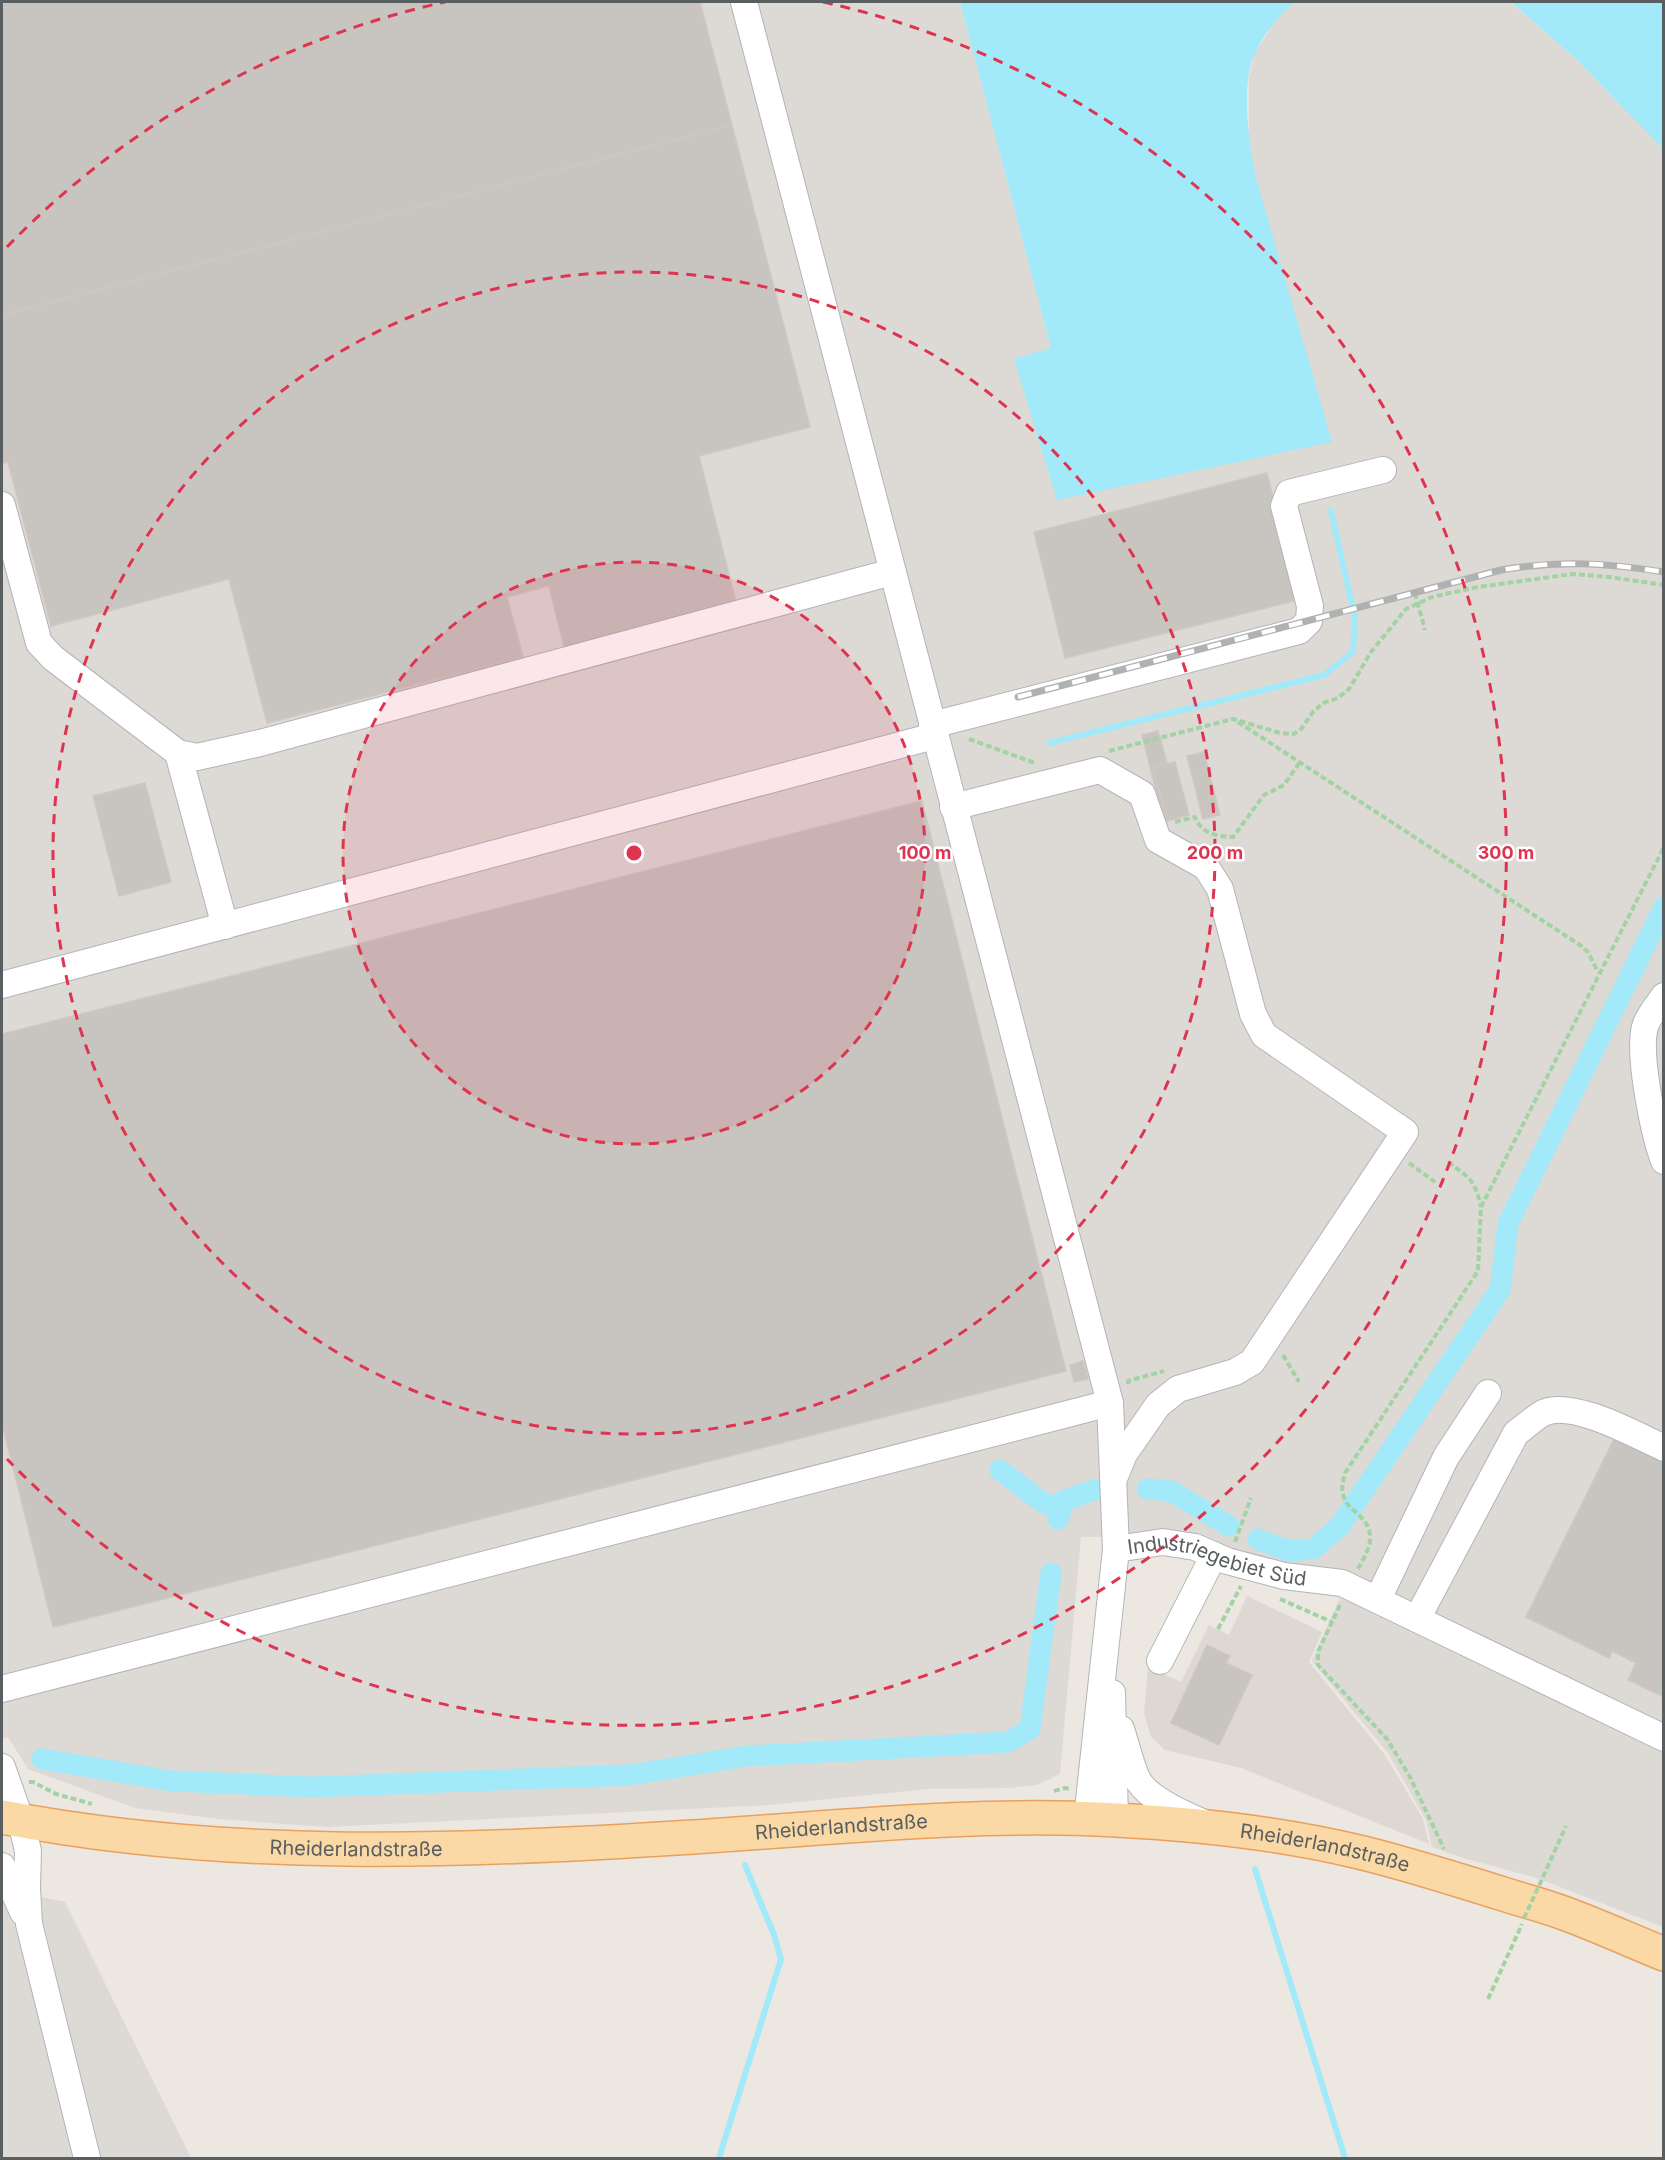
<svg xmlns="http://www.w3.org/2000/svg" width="1665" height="2160" font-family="Inter,sans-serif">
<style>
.industrial{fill:#ddd9d5}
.education{fill:#ded8d2}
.water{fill:#a2e9fa}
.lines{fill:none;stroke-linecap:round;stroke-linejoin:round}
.stream{stroke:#a2e9fa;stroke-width:6}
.canal{stroke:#a2e9fa;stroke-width:21}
.building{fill:#c8c4c0;stroke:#d0c7c0;stroke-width:1.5}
.minor-casing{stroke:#b1b5b8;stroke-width:28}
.major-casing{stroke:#e9a05c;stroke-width:36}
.path{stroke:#a2d3a3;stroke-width:4;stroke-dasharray:6 3;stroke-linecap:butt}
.minor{stroke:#fff;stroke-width:26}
.major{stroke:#fad9a7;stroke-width:33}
.rail-casing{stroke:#b0b1b1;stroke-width:7}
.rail{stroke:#fff;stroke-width:4.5;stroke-dasharray:14;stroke-linecap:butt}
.path-bridge{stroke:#a2d3a3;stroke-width:4;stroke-dasharray:6 3;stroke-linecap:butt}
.ring{fill:none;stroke:#df334f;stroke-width:3;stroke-dasharray:10 8}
.labels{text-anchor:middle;stroke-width:5;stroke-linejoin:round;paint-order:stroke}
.street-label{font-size:20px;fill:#595f61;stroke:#fff}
.centre{fill:#df334f;stroke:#fff;stroke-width:3}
.ring-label{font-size:18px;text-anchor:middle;font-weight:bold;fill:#df334f;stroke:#fff;stroke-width:5;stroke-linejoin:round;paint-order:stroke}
</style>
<rect width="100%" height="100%" fill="#ece7e1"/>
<path class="industrial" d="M2,2H960L1051,348L1015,359L1057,500L1256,178L1249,143V77L1254,54L1276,20L1295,2H1510L1577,60L1663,149V1927L1537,1878L1463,1858L1432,1847L1426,1820L1388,1753L1312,1661L1351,1572L1283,1569L1198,1536L1081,1537L1060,1774L1037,1785L1009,1788L928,1789L769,1805L327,1827L218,1819L135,1808L28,1769L8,1737L2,1738Z
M2,1889L65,1902L191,2158H2Z"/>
<path class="education" d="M1247,1596L1322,1632L1309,1662L1385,1755L1423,1819L1429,1844L1241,1768L1165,1750L1151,1737L1144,1713L1148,1667L1181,1682L1209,1625L1229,1635Z"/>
<path class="water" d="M960,2H1295C1279,16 1265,32 1255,53C1240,84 1249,144 1256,178L1332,442L1057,500L1014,359L1051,348Z
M1511,2H1663V149L1577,60Z"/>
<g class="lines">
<path class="stream" d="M1049,743L1324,675L1353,652L1355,618L1331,511
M1255,1869L1345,2158
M719,2158L781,1959L774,1935L745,1865"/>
<path class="canal" d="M1000,1470L1042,1502L1061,1509
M1147,1489L1171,1491L1229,1526
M1058,1519L1065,1500L1094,1490
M1258,1539L1289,1551L1313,1549L1339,1527L1500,1290L1508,1224L1664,907
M42,1759L172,1781L313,1787L630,1775L746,1756L1008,1742L1030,1729L1051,1573"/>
</g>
<path class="building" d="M12,2H700L732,125L2,315V4Z
M732,125L810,427L699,456L737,606L565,650L549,586L507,597L523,657L267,723L229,579L51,626L8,462L2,463V315Z
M1267,473L1298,600L1065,658L1034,532Z
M1158,731L1167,763L1153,767L1167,821L1164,822L1142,735Z
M1204,752L1220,815L1203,819L1187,756Z
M1175,762L1189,815L1167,821L1153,767Z
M145,783L171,882L119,896L93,796Z
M922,801L1066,1371L53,1627L2,1424V1034Z
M1083,1361L1088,1379L1074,1382L1070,1365Z
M1615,1437L1664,1461V1697L1628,1680L1636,1663L1612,1651L1609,1658L1526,1617Z
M1207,1645L1230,1656L1226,1663L1252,1675L1219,1745L1171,1723Z"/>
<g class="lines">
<g class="minor-casing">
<g id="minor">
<path d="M744,2L1110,1403L1116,1549L1087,1819"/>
<path d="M2,505L39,643L53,658L178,753L197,757L260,743L892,572"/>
<path d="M932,725L1299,631L1309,621L1310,606L1284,506L1289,493L1383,470"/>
<path d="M178,753L225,926"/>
<path d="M953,807L1100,770L1142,794L1158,840L1206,867L1220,889L1253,1014L1264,1035L1405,1132L1252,1362L1235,1372L1178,1389L1158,1405L1124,1454L1115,1476"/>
<path d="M2,985L934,736"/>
<path d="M1664,996C1658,1005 1650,1014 1646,1024C1636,1049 1654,1134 1664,1161"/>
<path id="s1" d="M1116,1549L1163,1542L1195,1547L1227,1561L1284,1576L1342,1583L1664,1738"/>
<path d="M1378,1599L1446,1457L1488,1393"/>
<path d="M1417,1619L1516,1433C1525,1427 1534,1418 1543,1413C1572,1399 1636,1435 1664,1448"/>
<path d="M1160,1661L1214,1555"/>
<path d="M2,1689L1110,1403"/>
<path d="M1112,1693L1115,1820"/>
<path d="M1121,1729C1126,1743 1132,1771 1139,1782C1151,1800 1183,1814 1202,1822"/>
<path d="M2,1767L21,1821L28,1851L27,1888L29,1924L87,2158"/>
<path d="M2,1866L23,1912"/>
</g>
</g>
<g class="major-casing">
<g id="major">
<path id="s2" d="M2,1817C229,1861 463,1852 693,1837C834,1828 975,1812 1116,1820C1196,1824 1280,1833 1359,1852C1405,1863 1451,1878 1497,1892C1521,1900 1546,1906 1569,1915C1601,1927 1632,1941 1664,1954"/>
</g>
</g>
<path class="path" d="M1415,593L1425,630
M1238,722L1580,945L1588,952L1598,972
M969,739L1035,763
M1109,751L1233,719L1280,733L1294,734L1302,728L1313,712L1323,703L1338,698L1349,689L1371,652L1406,609L1432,597L1478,587L1573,574L1609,577L1664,585
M1175,822L1195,817C1201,834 1217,836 1233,837L1264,795L1284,785L1300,762
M1448,1162C1470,1178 1475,1180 1481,1207
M1409,1163L1435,1182
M1283,1355L1299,1382
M1128,1384V1381L1164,1371
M1235,1542L1251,1498
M1358,1569C1363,1559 1372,1546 1370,1534C1365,1507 1333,1512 1345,1473L1478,1271L1481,1207L1664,847
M1280,1599L1332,1622
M1340,1605L1318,1652V1665L1387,1739L1410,1777L1444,1849
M1218,1629L1241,1586
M29,1782H33L56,1794L92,1804
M1054,1791L1065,1788L1070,1789
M1543,1877L1566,1826
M1488,1999L1522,1924"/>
<use href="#minor" class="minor"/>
<use href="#major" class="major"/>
<g class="rail-casing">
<path id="rail" d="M1018,697L1501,570C1560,560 1605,563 1664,572"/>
</g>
<use href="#rail" class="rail"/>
<path class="path-bridge" d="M1524,1918L1543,1877"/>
</g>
<circle cx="634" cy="853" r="291" fill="#df334f" fill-opacity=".12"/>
<g class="ring">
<circle cx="634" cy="853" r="291"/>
<circle cx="634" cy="853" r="581"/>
<path d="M7 247A872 872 0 0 1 445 2M823 2A872 872 0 1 1 7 1459"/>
</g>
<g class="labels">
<g class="street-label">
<text dy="7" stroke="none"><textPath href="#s1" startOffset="104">Industriegebiet Süd</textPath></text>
<text dy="7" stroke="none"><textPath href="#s2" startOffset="842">Rheiderlandstraße</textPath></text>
<text dy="7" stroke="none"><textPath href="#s2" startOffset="356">Rheiderlandstraße</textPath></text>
<text dy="7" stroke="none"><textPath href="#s2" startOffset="1328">Rheiderlandstraße</textPath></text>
</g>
</g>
<circle cx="634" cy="853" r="9" class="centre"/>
<g class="ring-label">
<text x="925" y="859">100 m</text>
<text x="1215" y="859">200 m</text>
<text x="1506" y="859">300 m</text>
</g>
<rect width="1665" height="2160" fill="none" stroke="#595f61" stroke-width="6"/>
</svg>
